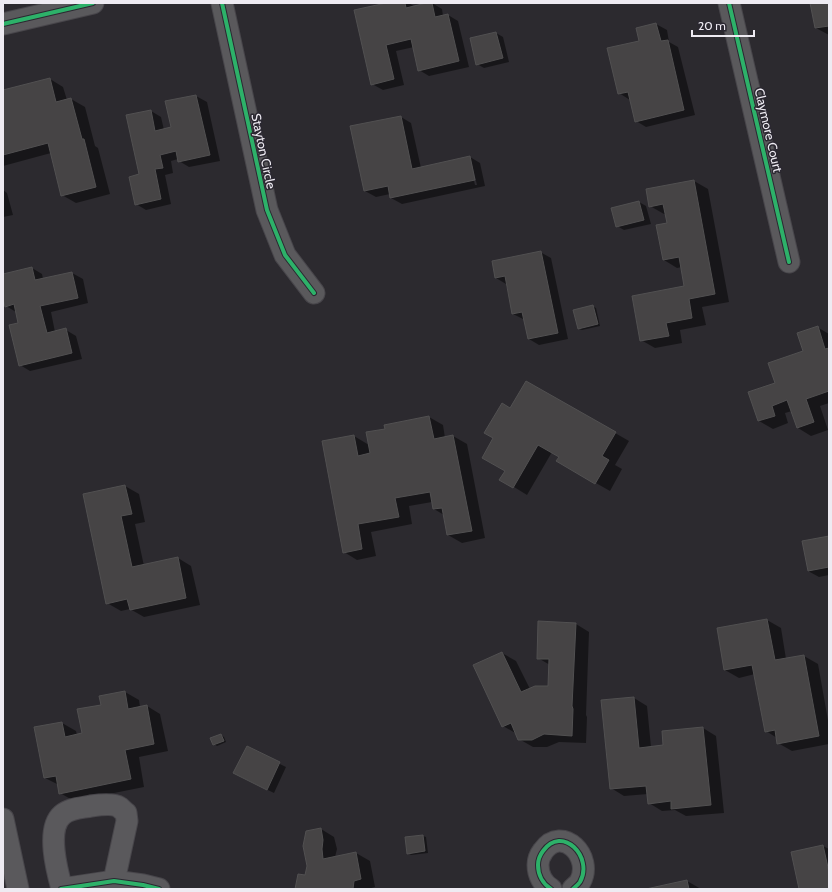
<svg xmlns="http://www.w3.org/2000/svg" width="832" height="892" font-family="Cabin,sans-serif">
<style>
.shadow{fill:#0007;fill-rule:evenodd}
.building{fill:#464445;stroke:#515051}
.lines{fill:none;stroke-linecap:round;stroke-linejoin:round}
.minor-casing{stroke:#48464b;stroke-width:23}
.minor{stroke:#5a595c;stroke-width:21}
.cycleway-casing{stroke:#2b2831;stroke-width:6}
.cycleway{stroke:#2db169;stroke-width:4}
.labels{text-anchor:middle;stroke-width:3;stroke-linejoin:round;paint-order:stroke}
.street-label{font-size:13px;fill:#eeebf2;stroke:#2b2831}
</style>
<rect width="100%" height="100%" fill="#2c2a2f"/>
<path class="shadow" d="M391,3H409L415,7L432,3L442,9L443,16L448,15L458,21L469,67L429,76L419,70L414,47L396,51L404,85L383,90L372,84Z
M811,3H829V35L816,28Z
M656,24L667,30L669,42L678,47L695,115L646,127L636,121L631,99L630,100L619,93L641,41Z
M496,33L503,37L509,62L484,68L477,64L471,39Z
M50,79L63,87L67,100L71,99L85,107L95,146L98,148L110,194L76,203L62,195L51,153L3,166V92Z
M196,96L207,102L220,161L189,167L179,161L178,159L171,161L173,173L165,175L171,204L146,210L136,204L151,111L161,117L164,130L172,128L166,102Z
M401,117L411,123L421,168L470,157L480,163L485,186L402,204L391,198L390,194L376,197L365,191L351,127ZM470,164H472L477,185H475Z
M694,181L708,189L729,302L702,307L706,325L680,330L682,343L655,348L641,340L686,287L682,267L677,268L664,260L668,224L666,214H664L650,206Z
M3,190L7,193L13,215L3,217Z
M639,202L646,206L651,224L624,230L617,226Z
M540,252L551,258L568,339L539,345L529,339L525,320L513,314L506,284L496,278L493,262Z
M32,268L42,274L43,279L72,273L83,279L88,303L51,312L55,332L66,330L76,336L82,359L30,371L20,365L19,324L16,312L6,306L3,294V275Z
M592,306L596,308L600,326L582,330L579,329Z
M817,327L829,334V403L820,406L828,430L811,436L798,428L792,411L785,413L788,423L773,429L759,421L776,384L804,352Z
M526,382L629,441L615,465L622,469L610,491L557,461L560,456L552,452L527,495L501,479L506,471L510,409Z
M429,417L443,425L445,438L453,436L467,444L485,538L462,543L448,535L444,515L434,509L432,502L409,506L412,524L371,532L376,556L357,560L344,552L354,436L369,445L386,430Z
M125,486L139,494L145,522L135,524L144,566L178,558L191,566L200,605L144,617L130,609L121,611L107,603Z
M829,537V575L819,577L808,571Z
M767,620L781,628L786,659L804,656L818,664L829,726V744L792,751L778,743L777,738L766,731L755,674L739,678L725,670Z
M576,624L589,632L586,715L587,717L586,743L559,742L547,747H533L519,739L517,734L503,726L502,653L516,661L530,689L549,688L550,665L538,658Z
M125,692L139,700L140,707L147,706L160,714L168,751L139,757L144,787L74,801L60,793L59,785L45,778L62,723L76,731L77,735L83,734L102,706Z
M634,698L647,706L651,747L664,746L703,728L716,736L724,813L686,816L675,810L662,811L649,803L648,794L624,796L611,788Z
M221,735L224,737L226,742L217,746L214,744Z
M247,748L286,767L274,793L241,777Z
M321,829L334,837L337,849L335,857L356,853L370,861L375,887L368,889H296L306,876Z
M423,836L426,837L428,853L411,855L408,853Z
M823,846L829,849V889H800Z
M687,881L701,889H651Z"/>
<path class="building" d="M386,3H405L406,8L426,3H432L435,17L448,14L459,61L418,71L411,39L386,45L394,79L371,85L354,10Z
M810,3H829V26L815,28Z
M656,23L661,41L668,40L684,110L635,122L628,92L618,94L607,48L639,41L636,28Z
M496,32L503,58L476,65L470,38Z
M50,78L56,102L71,98L82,139H84L96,187L61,196L48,143L3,155V90Z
M196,95L210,155L178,162L176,151L160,155L163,168L155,169L161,199L135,205L129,177L139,174L126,115L151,110L155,131L171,127L165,101Z
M401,116L412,169L470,156L475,180L390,198L388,186L364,191L350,126Z
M694,180L715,294L689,299L692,318L666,323L669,336L640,341L632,296L684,286L679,257L663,260L656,225L667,223L663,204L649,207L646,189Z
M639,201L644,220L616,227L611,208Z
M541,251L558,333L528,339L522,312L512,314L505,276L495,278L492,261Z
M32,267L35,280L72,272L78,298L40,306L47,333L66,328L72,353L19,366L9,325L18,323L14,304L5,307L3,299V274Z
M593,305L598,324L578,329L573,310Z
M818,326L825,349L829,348V391L806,399L814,422L797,428L787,400L772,406L775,416L758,421L748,392L775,383L768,363L803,351L797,333Z
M526,381L616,432L602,456L609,460L595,484L556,461L559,457L538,445L513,488L499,480L505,471L482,458L493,438L484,433L502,403L510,408Z
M429,416L434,439L453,435L472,531L447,535L442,508L433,509L430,492L395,498L399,517L358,524L362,549L343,553L322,441L354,435L358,456L370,453L366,432L385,429L384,425Z
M125,485L132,514L121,516L132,567L178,557L186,598L130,610L127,599L106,604L83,494Z
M829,536V567L808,571L802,541Z
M767,619L775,660L804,655L819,736L777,744L775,730L765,732L752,665L724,670L717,628Z
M538,621L576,623L572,706L573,709L572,736L544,734L532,740H518L511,723L502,727L473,665L502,652L521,692L535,686H548L549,659H537Z
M125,691L128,709L147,705L154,744L125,750L131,779L59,794L56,776L44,778L34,727L62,722L65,737L82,733L77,709L101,705L99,696Z
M634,697L639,748L663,745L662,731L703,727L711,805L671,809V801L648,804L646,786L610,789L601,700Z
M221,734L224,741L213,745L210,738Z
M247,746L280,762L267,790L233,773Z
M321,828L323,840L322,849L323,859L356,852L361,879L354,881L353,889H295L298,874L305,875L307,866L303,846L306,831Z
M423,835L425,851L407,854L405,837Z
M823,845L829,872V889H799L791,852Z
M687,880L689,889H646Z"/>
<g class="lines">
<g class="minor-casing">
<path id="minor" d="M222,3L267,210L285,255L314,293
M729,3L789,262
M3,24L93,3
M3,819L18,889
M61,889L114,881L143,885L159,889
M62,889C57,871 46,829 62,815C70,808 82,808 91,806C98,805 113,803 119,807C121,808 123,811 126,813L127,821L114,881
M551,889C543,884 538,875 538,865C538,860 540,855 543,851C562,824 594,857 580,882C578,885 575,887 573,889"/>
</g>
<use href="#minor" class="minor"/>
<g class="cycleway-casing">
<path id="cycleway" d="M222,3L267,210L285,255L314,293
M729,3L789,262
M3,24L93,3
M61,889L114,881L143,885L159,889
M551,889C543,884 538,875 538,865C538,860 540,855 543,851C562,824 594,857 580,882C578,885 575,887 573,889"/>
</g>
<use href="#cycleway" class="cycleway"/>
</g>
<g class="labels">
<g class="street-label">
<text transform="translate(769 130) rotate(77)" y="5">Claymore Court</text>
<text transform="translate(264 151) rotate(78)" y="5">Stayton Circle</text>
</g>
</g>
<rect width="832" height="892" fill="none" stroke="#eeebf2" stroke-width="8"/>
<path d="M692 30v6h62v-6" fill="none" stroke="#eeebf2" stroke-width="2"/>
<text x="698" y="30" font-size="12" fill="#eeebf2" stroke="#2b2831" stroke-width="3" paint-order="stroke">20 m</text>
</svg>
